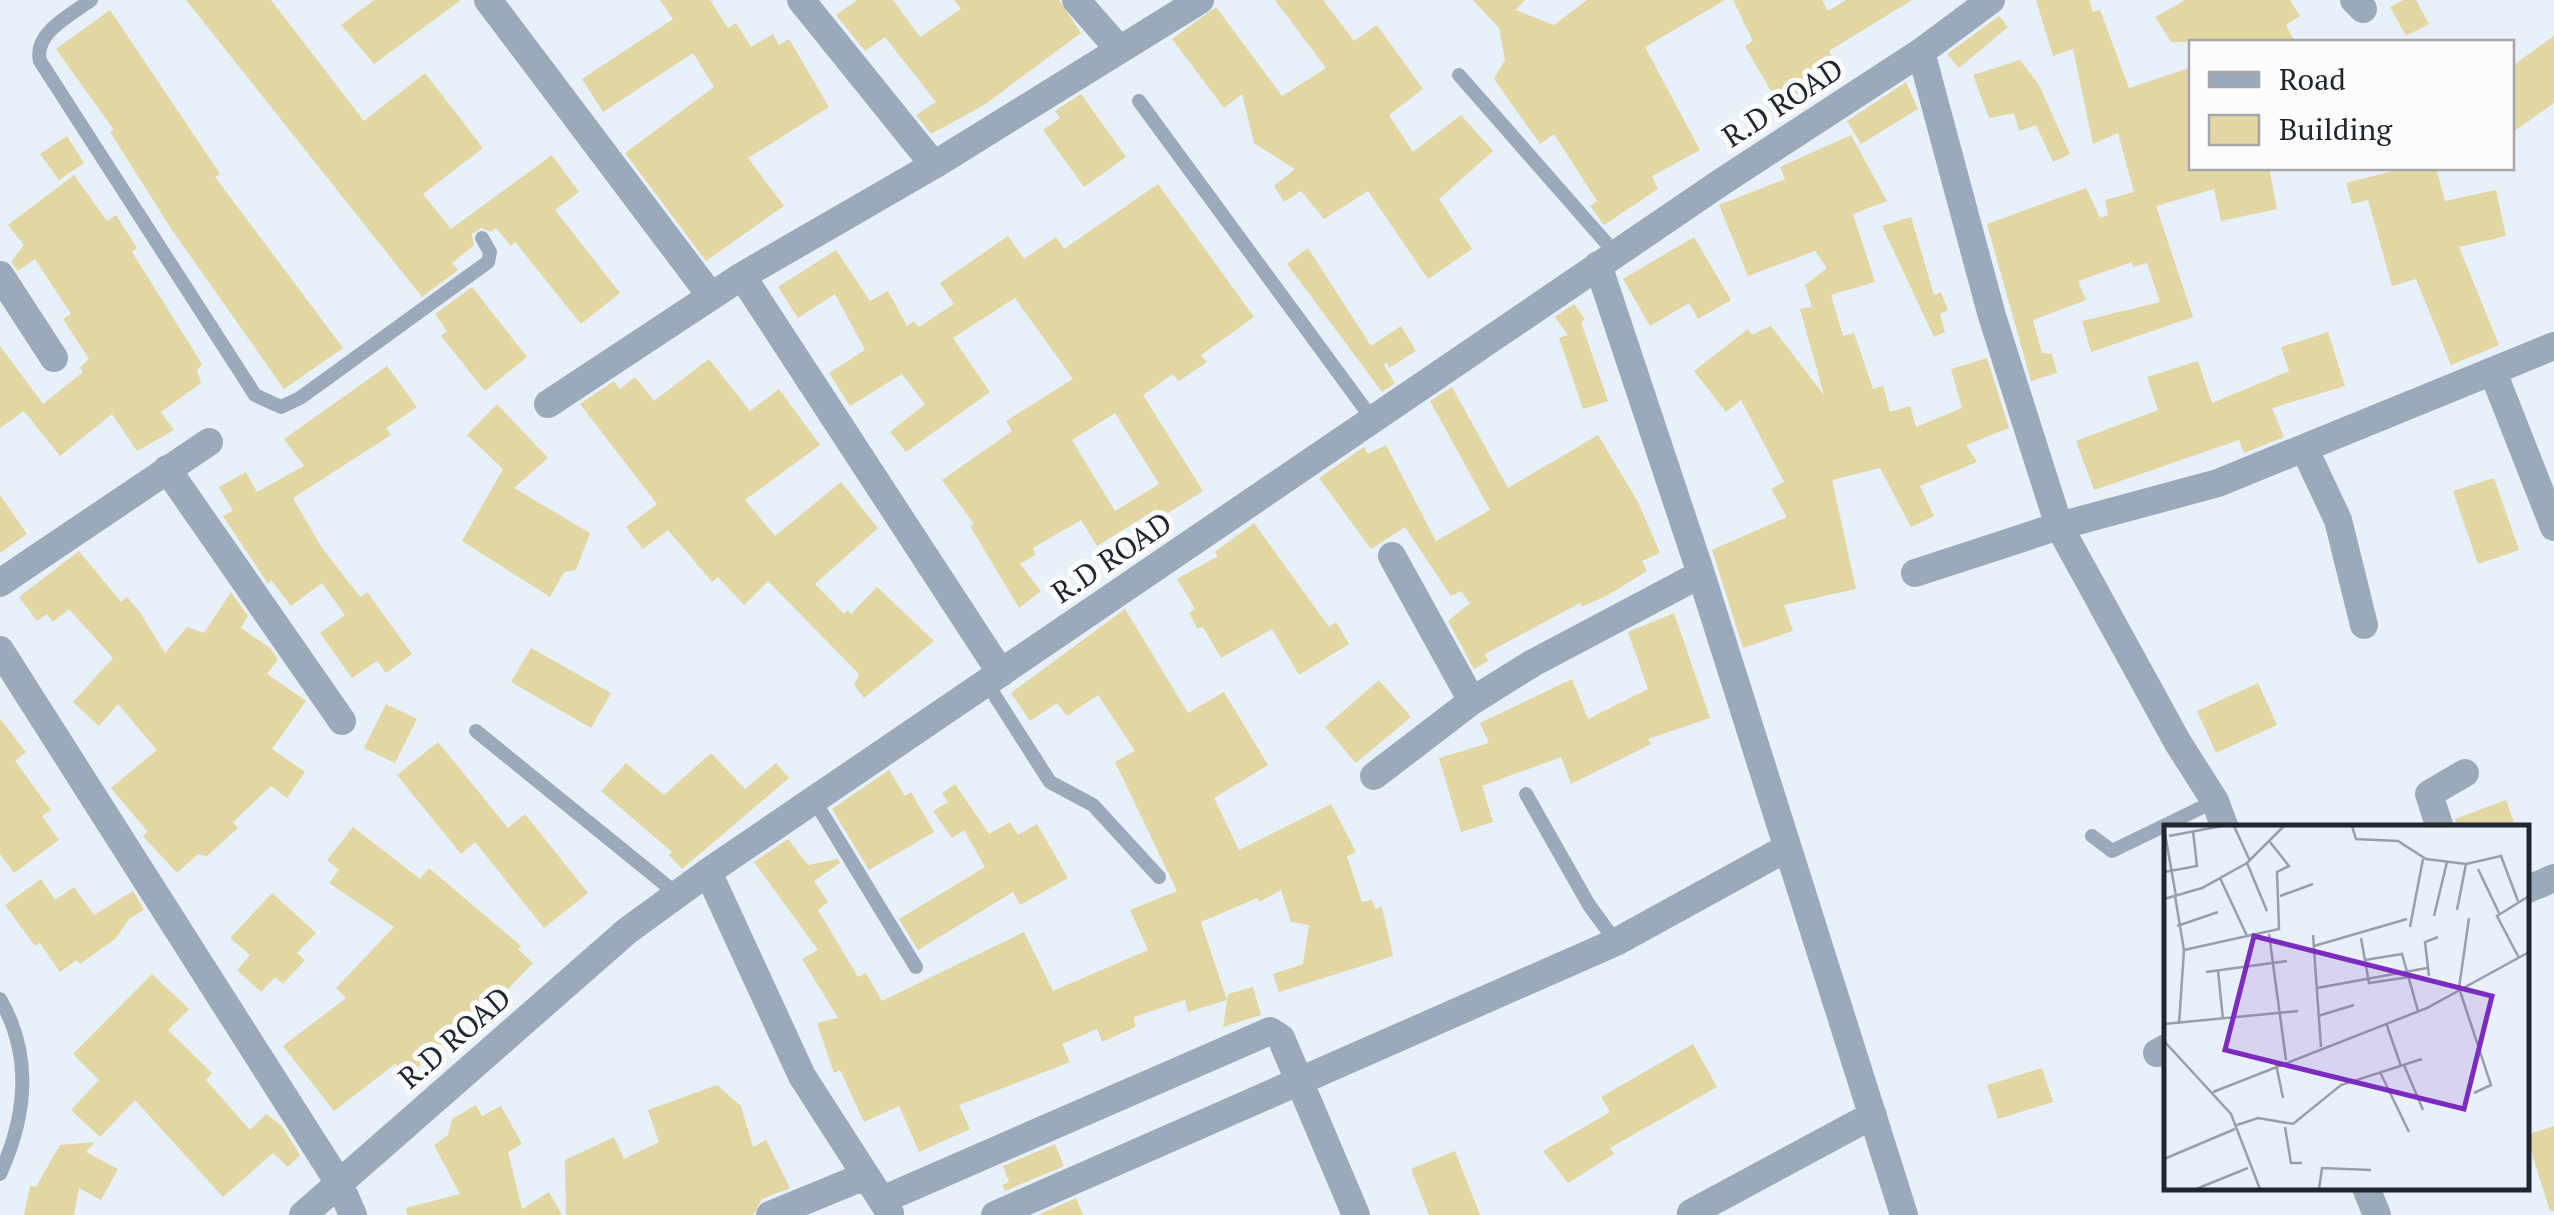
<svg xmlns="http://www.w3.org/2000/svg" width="2554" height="1215" font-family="'PT Serif',serif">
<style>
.building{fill:#e2d6a2;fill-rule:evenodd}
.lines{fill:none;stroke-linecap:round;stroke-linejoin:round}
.service{stroke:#9aaabb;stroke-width:14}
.minor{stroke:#9aaabb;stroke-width:28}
.labels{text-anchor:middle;stroke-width:10;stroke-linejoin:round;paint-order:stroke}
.street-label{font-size:30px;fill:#1f262f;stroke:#fcfcfc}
.inset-road{fill:none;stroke:#989fa9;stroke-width:2.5}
.view{fill:#7b2cbf;fill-opacity:0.15;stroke:#7b2cbf;stroke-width:5}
.inset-edge{fill:none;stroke:#1f262f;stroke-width:5}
</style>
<rect width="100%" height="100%" fill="#e8f0fa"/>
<path class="building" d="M186,0H271L364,121L425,73L483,148L423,194L451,229L552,155L579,192L555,210L620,293L581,324L515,242L511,246L496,228L491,232L481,228L472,234L474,245L452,263L458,270L422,297Z
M374,0H461L374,64L341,25Z
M660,0H710L728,28L736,23L751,47L773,34L779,45L789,39L829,107L748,158L784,206L706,261L625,153L714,87L693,53L603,112L582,79L673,19Z
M857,0H893L920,37L961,9L954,0H1059L1081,33L984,105L931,134L916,115L936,102L885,37L865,51L836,15Z
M1275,0H1323L1354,41L1377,25L1423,89L1389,115L1413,152L1461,115L1493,151L1439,199L1472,249L1428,279L1368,191L1324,219L1301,191L1284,202L1274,186L1295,169L1254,143L1242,94L1224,108L1172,39L1216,7L1282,96L1326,68Z
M1473,0H1525L1515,10L1554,25L1587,0H1725L1645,47L1700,150L1652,176L1658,189L1604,225L1590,206L1597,201L1554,134L1540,144L1494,79L1505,60L1499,28Z
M1733,0H1822L1828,11L1846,0H1912L1829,51L1839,68L1779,105L1745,46L1753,41Z
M2036,0H2089L2093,12L2100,10L2129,88L2192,67V168H2269L2277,209L2221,221L2214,189L2156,206L2193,317L2091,352L2082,321L2160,302L2147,263L2133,267L2132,262L2078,281L2086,300L2033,320L2042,353L2052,354L2057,373L2031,381L1987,224L2086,188L2100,218L2108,215L2105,200L2134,192L2118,133L2093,144L2073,49L2053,56Z
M2185,0H2290L2300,16L2286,25L2295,42H2171L2155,17Z
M2403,0H2416L2429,24L2406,36L2390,7Z
M110,10L220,174L215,177L343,348L284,389L172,230L110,132L114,130L56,49Z
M1999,16L2008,27L1959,68L1947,54Z
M2554,36V103L2512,133V66Z
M2020,60L2039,85L2070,154L2053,162L2036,125L2019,131L2014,113L1989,118L1973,75Z
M1906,82L1918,109L1861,144L1847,121Z
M1081,94L1126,157L1084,187L1043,130L1060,118L1055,111Z
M1851,135L1887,201L1853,214L1875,282L1831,295L1843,336L1854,333L1873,389L1883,386L1890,412L1910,406L1916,427L1962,408L1951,369L1987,358L2009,428L1966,445L1977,462L1920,486L1934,516L1911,527L1880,468L1832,480L1856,589L1784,605L1793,631L1743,648L1712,550L1787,517L1771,489L1784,482L1741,400L1726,412L1694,371L1748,329L1752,335L1771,326L1824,395L1800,309L1812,307L1805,285L1827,268L1815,251L1748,276L1719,205L1785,179L1780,167Z
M67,136L84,163L59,180L40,154Z
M2405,168H2436L2445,201L2496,190L2506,236L2459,247L2499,345L2451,365L2416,279L2392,286L2368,200L2352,204L2346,183Z
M74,175L107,221L116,215L137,248L132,252L202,364L197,370L201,383L161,412L174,430L137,451L112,414L60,456L24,411L0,428V346L43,404L83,372L80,367L89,359L63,319L71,314L35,259L18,271L11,262L24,245L8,225Z
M1158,184L1254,317L1201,355L1207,362L1179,381L1173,374L1143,395L1203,491L1157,520L1152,512L1097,546L1081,520L1033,548L1035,555L1020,564L1041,591L1019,608L970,526L974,524L942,480L1012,431L1006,421L1073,379L1015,298L953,338L990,392L906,452L890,432L925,404L902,374L850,406L829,373L865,350L835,294L798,318L778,287L836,250L870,301L888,291L907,326L914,321L919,327L954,304L940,283L1008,236L1024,259L1056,237L1064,249ZM1115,413L1159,484L1115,511L1072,440Z
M1911,217L1934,295L1941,292L1948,310L1940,314L1945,332L1934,337L1882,226Z
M1694,237L1731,300L1698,319L1689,303L1650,326L1623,279Z
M1308,248L1371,346L1401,326L1416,351L1389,368L1387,362L1384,365L1395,383L1382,392L1287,264Z
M472,287L527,357L485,391L441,336L447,331L435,314Z
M1574,304L1585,319L1581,322L1608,401L1583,409L1559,338L1568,335L1555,317Z
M2328,332L2345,386L2272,408L2284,437L2244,453L2239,440L2094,490L2076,441L2158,410L2147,377L2198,361L2212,403L2289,371L2281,347Z
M709,359L750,411L779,389L820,445L745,500L775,536L841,482L878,528L815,584L844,614L848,610L851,614L877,587L934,641L864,698L854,685L859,674L768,581L744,605L718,577L712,582L668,530L643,549L626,527L657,504L580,404L614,381L620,389L635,377L654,401Z
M387,366L417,407L386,428L391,435L293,498L320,545L360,597L367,592L412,654L386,673L377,661L352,678L320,633L345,615L322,583L291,606L271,580L268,584L223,516L233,511L219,487L246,472L257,492L304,466L284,439Z
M1452,387L1508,488L1598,435L1638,502L1660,553L1642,561L1647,571L1608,595L1582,607L1580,603L1485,654L1488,661L1474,669L1448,621L1470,603L1461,591L1451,596L1405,527L1371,549L1319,478L1364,447L1368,454L1386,445L1436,541L1490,510L1430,401Z
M497,404L548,458L514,488L590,533L576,570L564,572L550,597L462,541L503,469L467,435Z
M2494,478L2519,550L2478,564L2453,491Z
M0,495L27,534L0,553Z
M1254,523L1329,627L1336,622L1349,644L1299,675L1272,629L1221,658L1203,627L1197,628L1189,613L1195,609L1177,579L1218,556L1215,552Z
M79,551L121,602L127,597L139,611L165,653L187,627L204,633L231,592L248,616L241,628L270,648L278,659L267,674L306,701L272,749L305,772L287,798L271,786L233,822L238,828L207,856L198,854L177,873L143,836L148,832L111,788L157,750L118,704L99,726L73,702L113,658L69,609L53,622L47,614L37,621L19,597Z
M1125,609L1188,713L1224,692L1268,765L1214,798L1239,850L1331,804L1356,852L1347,856L1362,902L1372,900L1375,909L1382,907L1393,956L1279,992L1273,974L1303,964L1309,925L1291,922L1281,890L1259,902L1257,898L1201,922L1227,1000L1188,1012L1185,1000L1134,1017L1135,1027L1102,1042L1097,1029L1062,1044L1070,1062L959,1105L970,1129L919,1152L899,1106L864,1122L840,1070L834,1073L817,1023L838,1018L802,959L818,950L754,862L788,839L808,865L838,859L840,863L814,881L828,902L818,910L858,977L866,973L882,1001L1024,932L1053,991L1148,950L1130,910L1177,891L1115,762L1135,751L1098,695L1067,716L1057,703L1030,721L1011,693Z
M1674,613L1710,718L1648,739L1651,744L1571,784L1561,757L1482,786L1493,822L1461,832L1439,758L1489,743L1480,723L1572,679L1588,719L1648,689L1628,632Z
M531,648L611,693L591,728L511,682Z
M1379,680L1411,717L1356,763L1325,727Z
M2258,683L2277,725L2216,753L2197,711Z
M386,704L417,719L395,763L364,748Z
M0,719L26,752L15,761L51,810L42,816L59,840L14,873L0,854Z
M438,742L508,828L525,814L588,893L544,928L475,842L461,854L397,775Z
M711,753L745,789L776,763L789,778L682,869L669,855L672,852L601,791L626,763L664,795Z
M889,770L905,796L911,792L934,832L869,870L832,809Z
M955,784L989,834L1010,822L1018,835L1037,824L1068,878L1020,905L1013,892L918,950L899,919L985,867L964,830L952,838L933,811L948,802L942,793Z
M2506,800L2516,828H2457L2455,819Z
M353,827L420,879L429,868L521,946L518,949L533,963L506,991L502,987L407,1077L395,1064L334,1111L283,1046L346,998L336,988L394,927L329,883L339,870L327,860Z
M41,879L55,900L74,887L94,915L133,891L144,910L130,918L115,939L80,964L77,960L60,972L40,943L35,946L5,905Z
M272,893L316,933L297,953L305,960L283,984L275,977L261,992L237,970L250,955L230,938Z
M152,974L189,1009L168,1030L212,1073L206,1080L250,1130L266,1114L282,1126L300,1155L288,1167L273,1153L223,1197L135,1100L100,1137L71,1110L99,1080L73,1054Z
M1253,987L1261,1015L1223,1027L1228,994Z
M1693,1044L1717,1087L1610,1148L1614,1154L1568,1183L1543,1151L1610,1112L1601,1097Z
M2042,1068L2053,1102L1998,1119L1987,1085Z
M717,1085L741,1106L753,1147L766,1140L790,1188L762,1199L753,1215H566L565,1160L614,1137L624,1159L659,1142L648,1110Z
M476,1105L482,1116L501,1106L522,1144L508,1152L522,1209L549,1192L562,1215H407L406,1208L460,1194L434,1145L448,1135L452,1119Z
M2554,1126V1211H2550L2526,1135Z
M95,1142L86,1152L118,1169L101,1200L79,1188L74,1215H24L30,1186L36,1187L60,1145Z
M1055,1144L1064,1166L1005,1191L1002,1185L1009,1182L1003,1166Z
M1455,1151L1480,1215H1429L1411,1169Z
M1076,1198L1083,1215H1038Z"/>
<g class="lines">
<path class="service" d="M91,0C71,15 33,33 40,61L255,395L281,407L300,398L488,262L490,252L482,238
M1459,75L1616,254
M1139,101L1373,420
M986,682L1050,782L1093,805L1159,877
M476,731L677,894
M1526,794L1589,905L1616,942
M814,800L916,967
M2092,836L2112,851L2215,801
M0,999C33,1056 27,1115 0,1174"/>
<path class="minor" d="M488,0L711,296
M801,0L934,165
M1076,0L1118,48
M2354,0L2363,9
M1921,52L1992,316L2059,526L2178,743L2215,801L2225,828
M1598,265L1701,574L1904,1215
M0,275L54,358
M742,276L1001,673
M2493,372L2554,527
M548,404L742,276L934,165L1200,0
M2305,450L2338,520L2364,625
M167,469L342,721
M1392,556L1472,701
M1915,573L2059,526L2218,483L2554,346
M0,583L209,442
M0,650L339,1183L353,1215
M1374,776L1472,701L1533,663L1701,574
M2440,828L2429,794L2465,773
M708,872L802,1076L890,1213
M2526,890L2554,878
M2157,1053L2166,1048
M2366,1188L2377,1215
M882,1200L1270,1031L1281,1038L1356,1215
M1691,1213L1873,1115
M303,1215L627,931L708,872L1723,181L1921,52L1991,0
M770,1215L865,1176
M995,1215L1616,942L1785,849"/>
</g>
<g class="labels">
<g class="street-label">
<text transform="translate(1783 103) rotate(-33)" y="10">R.D ROAD</text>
<text transform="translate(1112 558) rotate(-34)" y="10">R.D ROAD</text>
<text transform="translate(455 1038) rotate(-41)" y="10">R.D ROAD</text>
</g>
</g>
<g transform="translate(2164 825)">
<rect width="365" height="365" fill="#e8f0fa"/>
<path class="inset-road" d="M70,1L86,36M188,1L192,14L234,16L262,34L302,39L337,31L354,76M256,1H290M0,3L12,71M5,11L58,1M83,38L103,86M314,44L335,88M0,47L33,41L29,6M56,53L83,111M11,71L20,125L15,199M116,71L149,59M0,74L38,63L83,38L120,1M293,85L302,39M270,91L283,37M305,93L295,163L327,260L310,268M13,101L54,87M246,102L259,34M105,109L122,235M149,110L157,222M197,113L205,158L245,152M150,121L243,94M20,125L115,104L113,47L125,41L106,17M355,133L333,91L365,71M201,135L238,129L254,186M54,146L59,194M42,147L123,136M265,151L261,117L274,112M153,163L263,143M154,191L190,180M222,198L237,241M0,199L134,186M0,216L67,289L96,364M112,239L119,273M240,240L259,285M216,247L245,307M49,267L263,183L365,127M73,300L94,293L129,299L177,260L258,234M121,302L127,338H138M0,334L71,304M32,364L84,343M155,364L158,343L207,345"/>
<path class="view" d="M90,111L328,171L300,284L61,225Z"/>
<rect width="365" height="365" class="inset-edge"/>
</g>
<rect x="2189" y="40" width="325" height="130" fill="#fcfcfc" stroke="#a4a6aa" stroke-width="2.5"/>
<rect x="2209" y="72" width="50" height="15" fill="#9aaabb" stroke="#a4a6aa" stroke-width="2.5"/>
<text x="2279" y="90" font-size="30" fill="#1f262f">Road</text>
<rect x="2209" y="115" width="50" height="30" fill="#e2d6a2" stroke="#a4a6aa" stroke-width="2.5"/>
<text x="2279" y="140" font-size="30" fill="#1f262f">Building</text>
</svg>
